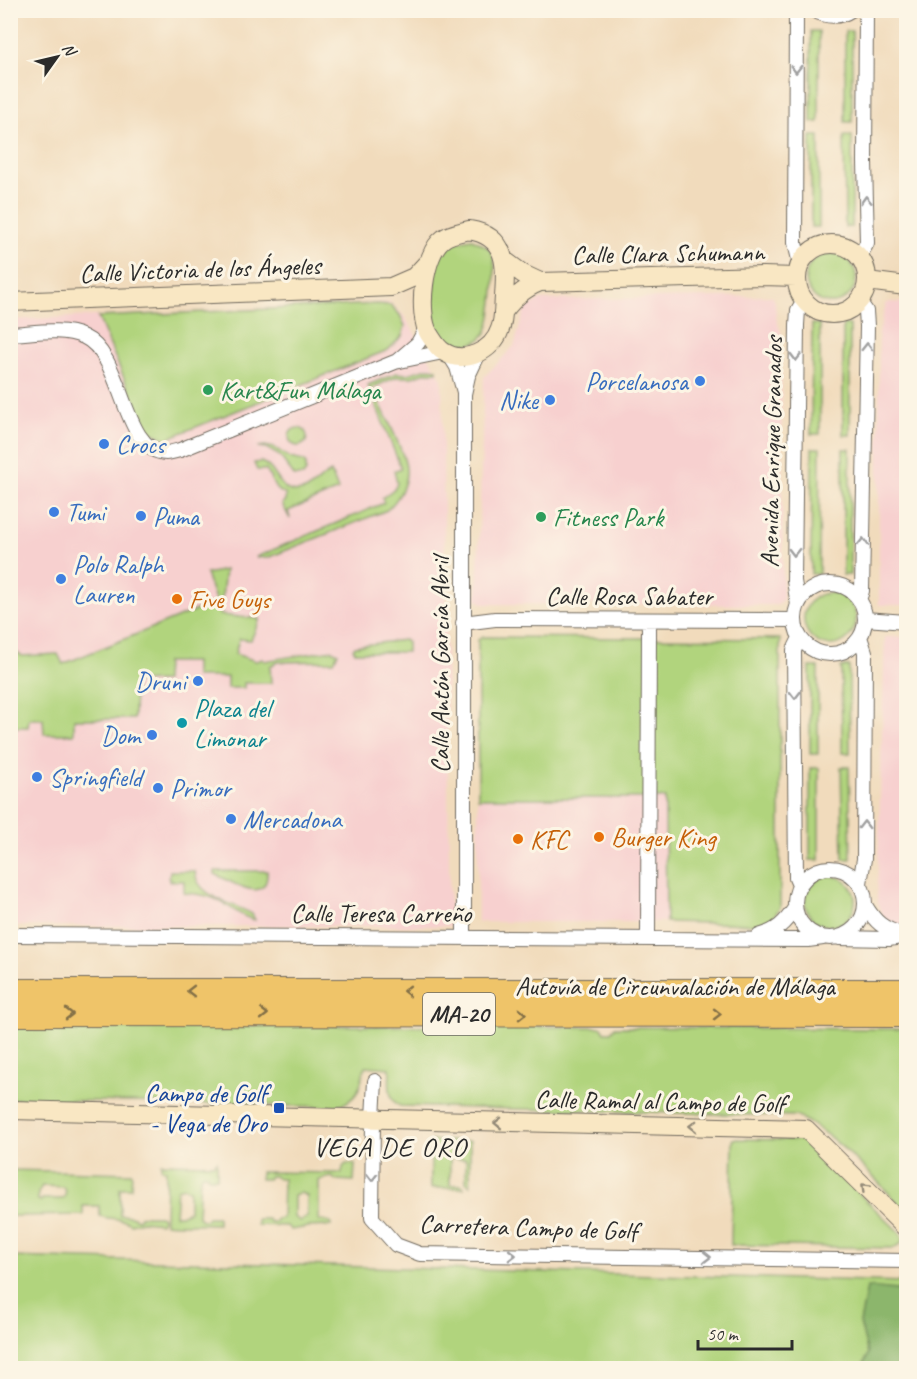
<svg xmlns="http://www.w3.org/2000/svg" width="917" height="1379" font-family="Caveat,sans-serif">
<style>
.built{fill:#f7d0cf}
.green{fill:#b1d47d;stroke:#6e8054;stroke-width:1.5;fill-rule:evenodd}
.forest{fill:#8cb66c;stroke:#5c704c;stroke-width:1.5}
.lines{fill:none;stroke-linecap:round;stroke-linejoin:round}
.street-casing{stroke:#70695e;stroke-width:16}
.secondary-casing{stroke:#70695e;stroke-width:20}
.highway-casing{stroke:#70695e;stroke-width:26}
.street{stroke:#fff;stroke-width:14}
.secondary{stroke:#f9e7c3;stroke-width:18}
.highway{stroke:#efc469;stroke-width:24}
.oneway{stroke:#a0a0a0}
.oneway2{stroke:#837047}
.oneway3{stroke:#928977}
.shop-dot{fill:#3f7fe0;stroke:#fcf5e5;stroke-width:2}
.leisure-dot{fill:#2e9e5b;stroke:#fcf5e5;stroke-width:2}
.food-dot{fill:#e8710a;stroke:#fcf5e5;stroke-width:2}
.culture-dot{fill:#0f9aa8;stroke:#fcf5e5;stroke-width:2}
.transit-dot{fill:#1a4fb4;stroke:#fcf5e5;stroke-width:2}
.labels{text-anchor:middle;stroke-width:6;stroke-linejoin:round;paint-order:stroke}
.shield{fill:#fcf5e5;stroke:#6a6863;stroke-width:1.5}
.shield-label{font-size:24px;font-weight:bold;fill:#2b2b2b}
.street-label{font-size:26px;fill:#2b2b2b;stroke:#fcf5e5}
.shop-label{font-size:26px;fill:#366cbe;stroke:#fcf5e5;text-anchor:start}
.leisure-label{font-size:26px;fill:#27864d;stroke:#fcf5e5;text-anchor:start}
.food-label{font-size:26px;fill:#c56008;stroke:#fcf5e5;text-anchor:start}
.culture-label{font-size:26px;fill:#0d838f;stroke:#fcf5e5;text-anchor:start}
.transit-label{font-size:26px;fill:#164399;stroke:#fcf5e5;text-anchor:end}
.neighbourhood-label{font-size:27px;letter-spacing:1.5px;fill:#2b2b2b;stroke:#fcf5e5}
</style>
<rect width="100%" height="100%" fill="#fcf5e5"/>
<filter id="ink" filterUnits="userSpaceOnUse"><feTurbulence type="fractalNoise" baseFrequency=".0167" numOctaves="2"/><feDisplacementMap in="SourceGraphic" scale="12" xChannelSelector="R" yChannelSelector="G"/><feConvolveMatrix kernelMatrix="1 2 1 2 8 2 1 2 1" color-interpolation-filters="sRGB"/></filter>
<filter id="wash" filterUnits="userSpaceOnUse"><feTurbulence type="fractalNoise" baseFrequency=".008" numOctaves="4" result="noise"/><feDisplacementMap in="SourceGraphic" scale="24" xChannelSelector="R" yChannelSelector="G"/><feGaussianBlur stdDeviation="1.35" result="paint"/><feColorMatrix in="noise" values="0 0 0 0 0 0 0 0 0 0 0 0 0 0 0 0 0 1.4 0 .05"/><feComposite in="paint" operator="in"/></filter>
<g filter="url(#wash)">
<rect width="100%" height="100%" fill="#f1dbbc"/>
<path class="built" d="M772,296L775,301L776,317L781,333L783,599L778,605L484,604L477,599L484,377L514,346L525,309L540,300Z
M390,302L405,317L442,379L450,926H11L10,320Z
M891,302L906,303V605H879V332L886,303Z
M885,637H906V927H900L886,921L880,911L877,898Z
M478,798H665L666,922H478Z"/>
<path class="green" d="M811,31H819V122H811Z
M845,31H852V122H845Z
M811,136H819V227H811Z
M844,136H852V227H845Z
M472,239C481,243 489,246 493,256C497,268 493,324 485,334C471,353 440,346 435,323C431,305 436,281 437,262C443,242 454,242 472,239Z
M806 278a25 25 0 1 1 50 0a25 25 0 1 1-50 0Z
M377,304L391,305L400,315L405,326L402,336L388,350L166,439L146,430L98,317Z
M812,324H820V434H811Z
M843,324L850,325V435H843Z
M428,368L437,369V372H427L412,377H396L372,388C380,404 406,453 406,469C407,485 398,500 387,510L267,558L256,557L384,503L382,498L395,488L397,483L394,471L401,468L368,385L397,373L407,374Z
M289 437a9 9 0 1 1 18 0a9 9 0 1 1-18 0Z
M265,446L275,448L290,458L303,461L306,464V472L303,476H294L280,456L266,448L258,447Z
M812,448H820L819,574H811Z
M843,449H850V575H843Z
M261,462C279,468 278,497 302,491C314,489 320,477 331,472L338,490L288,511L290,519L282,504L285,501L286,495L276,489L266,470H257L254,463Z
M225,570L220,615L260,619L251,640L239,639L235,654L256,661L263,659L264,661L332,650L338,653L334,661L278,662L270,666L271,683H244V688H227V677H195V662H166L165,681L135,682L134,719H74V734H44L43,719H29L28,727H11V648L22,656L58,654L63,664L216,602L206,574Z
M804 619a26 26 0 1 1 52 0a26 26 0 1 1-52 0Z
M483,637L780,639V907L772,920L760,924L666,922L665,798H478V640Z
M404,640L407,642V652H355L353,649L355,646Z
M849,666L850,753H842L841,667Z
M810,667H818V754H810Z
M841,767H849L851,859H843Z
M810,768H819V860H810Z
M170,871H195C196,897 233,903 252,914L255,920C241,917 233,908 221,902C210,895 197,894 184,893V881H169Z
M215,871H267C269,907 230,881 215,874Z
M805 901a25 25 0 1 1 50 0a25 25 0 1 1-50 0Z
M186,1025L602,1027L605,1032H611L615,1027L906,1029V1211C873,1178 838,1135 796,1116L400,1106C386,1099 390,1081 390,1068L365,1066C360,1088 359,1100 335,1107L11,1099V1026Z
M733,1139L801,1140L807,1143L900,1233L903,1239L901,1244L893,1248L731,1245Z
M431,1141H470V1185L466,1182V1159L450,1158V1185H462L464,1188H431Z
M217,1161V1178H209L207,1174H203L200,1177L198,1217L202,1220H206L208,1217H218V1224C200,1223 183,1225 165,1223L166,1170L161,1169V1163L214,1164ZM184,1187L189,1190V1211L181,1215H175L177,1189Z
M346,1164H355L354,1181L335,1180L332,1177L319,1180V1220L331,1223V1226L308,1227L291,1230L287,1226L257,1225V1219H267L270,1222H274L277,1219L282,1218L283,1179H278L274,1176H270L268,1179H260L261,1172L342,1173L343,1167ZM301,1193L307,1196V1217L300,1221L294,1217V1196Z
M11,1170L132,1173L131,1188H120V1215L131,1216L138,1219L140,1216H160L162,1217L161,1223L142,1221L131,1224C121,1217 110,1220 100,1216L99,1206H83V1215L11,1216ZM42,1186L63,1187L66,1193L63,1199H42L41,1201L38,1200V1193Z
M10,1257L906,1282V1368H11Z"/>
<path class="forest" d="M867,1287L906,1291V1368H862L868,1354L860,1323Z"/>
</g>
<g filter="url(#ink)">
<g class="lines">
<g class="street-casing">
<path id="street" d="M796,10L795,243L800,264
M813,10C826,17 839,18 851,10
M859,257L867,243L865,162L866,10
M10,334C34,333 62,327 84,337C124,355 122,452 166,453C170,453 176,451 180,450L395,362L443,352
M449,354L457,367L464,392
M397,361L418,343L426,328
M795 619a35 35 0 1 1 70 0a35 35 0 1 1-70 0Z
M859,600L862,591L867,326L866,311L859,301
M798,605L794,581L797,325L798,310L804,300
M865,619L906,622
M463,623L495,619L795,620
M795 903a35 35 0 1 1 70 0a35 35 0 1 1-70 0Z
M860,883L864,859L865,652L860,637
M799,885L796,878L794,650L800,638
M865,905C875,922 883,929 902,934
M10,935L808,940L823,938
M759,936C777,931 785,923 795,908
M464,937V394L468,376L479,353
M648,938L649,620
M839,938L889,939L906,936
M375,1081L373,1118L372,1218L396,1245L420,1254L906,1261"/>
</g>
<g class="secondary-casing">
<path id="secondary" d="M469,230C508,236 506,266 504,297C503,307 504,320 500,329C493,351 464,365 444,352C437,348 433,340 429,334C417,314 423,254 443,239C449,234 461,232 469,230Z
M797 279a35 35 0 1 1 70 0a35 35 0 1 1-70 0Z
M504,260L523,274L540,282
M867,281L906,286
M10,302L391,287L414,277L427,263
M503,312C514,298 523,289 540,282L763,276L796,277
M10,1110L806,1129L906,1228"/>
</g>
<g class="highway-casing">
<path id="highway" d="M10,991H906
M10,1014L906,1015"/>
</g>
<use href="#street" class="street"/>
<use href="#secondary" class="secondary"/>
<use href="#highway" class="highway"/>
</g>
<defs><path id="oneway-chevron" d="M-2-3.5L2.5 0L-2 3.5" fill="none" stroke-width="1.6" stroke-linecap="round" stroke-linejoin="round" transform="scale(1.5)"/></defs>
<g class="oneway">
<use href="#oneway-chevron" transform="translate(796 69) rotate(90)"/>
<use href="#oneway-chevron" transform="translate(866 200) rotate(-92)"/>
<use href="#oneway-chevron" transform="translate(867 347) rotate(-89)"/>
<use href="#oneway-chevron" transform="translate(796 357) rotate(91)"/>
<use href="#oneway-chevron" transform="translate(863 542) rotate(-89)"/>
<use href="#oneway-chevron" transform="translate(794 552) rotate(91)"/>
<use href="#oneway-chevron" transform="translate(795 695) rotate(90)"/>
<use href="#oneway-chevron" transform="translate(864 825) rotate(-90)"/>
<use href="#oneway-chevron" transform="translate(372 1177) rotate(91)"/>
<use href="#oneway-chevron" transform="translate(512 1255) rotate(1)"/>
<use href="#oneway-chevron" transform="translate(707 1257) rotate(1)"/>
</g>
<g class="oneway2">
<use href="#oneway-chevron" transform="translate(191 991) rotate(180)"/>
<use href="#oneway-chevron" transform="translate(407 991) rotate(180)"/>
<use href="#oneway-chevron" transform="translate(69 1014)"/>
<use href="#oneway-chevron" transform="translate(264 1014)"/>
<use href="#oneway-chevron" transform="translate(522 1014)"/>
<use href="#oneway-chevron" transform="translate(717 1014)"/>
</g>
<g class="oneway3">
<use href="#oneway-chevron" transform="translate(498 1123) rotate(-179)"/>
<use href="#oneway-chevron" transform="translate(693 1126) rotate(-178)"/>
<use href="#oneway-chevron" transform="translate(865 1187) rotate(-135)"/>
</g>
</g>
<g class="shop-dot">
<circle cx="700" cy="381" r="6"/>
<circle cx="550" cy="400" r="6"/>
<circle cx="104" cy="444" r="6"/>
<circle cx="54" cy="512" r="6"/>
<circle cx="141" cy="516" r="6"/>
<circle cx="61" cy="579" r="6"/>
<circle cx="198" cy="681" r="6"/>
<circle cx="152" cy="735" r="6"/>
<circle cx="37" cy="777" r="6"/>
<circle cx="158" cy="788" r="6"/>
<circle cx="231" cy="819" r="6"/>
</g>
<g class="leisure-dot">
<circle cx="208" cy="390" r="6"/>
<circle cx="541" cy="517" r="6"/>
</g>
<g class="food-dot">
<circle cx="177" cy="599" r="6"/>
<circle cx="599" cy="837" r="6"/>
<circle cx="518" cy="839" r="6"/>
</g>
<circle class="culture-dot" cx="182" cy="723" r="6"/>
<rect class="transit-dot" x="273" y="1102" width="12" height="12" rx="3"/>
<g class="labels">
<rect class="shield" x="423" y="993" width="72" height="42" rx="4.5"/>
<g class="shield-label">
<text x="459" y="1022">MA-20</text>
</g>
<g class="street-label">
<text transform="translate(668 253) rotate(-1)" y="9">Calle Clara Schumann</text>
<text transform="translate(200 269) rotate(-2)" y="9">Calle Victoria de los Ángeles</text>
<text transform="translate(771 452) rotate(-89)" y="9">Avenida Enrique Granados</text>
<text x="629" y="605">Calle Rosa Sabater</text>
<text transform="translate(440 665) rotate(-90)" y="9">Calle Antón García Abril</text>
<text x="381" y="922">Calle Teresa Carreño</text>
<text x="675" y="995">Autovía de Circunvalación de Málaga</text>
<text transform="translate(660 1101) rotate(1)" y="9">Calle Ramal al Campo de Golf</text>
<text transform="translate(528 1227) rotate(2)" y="9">Carretera Campo de Golf</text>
</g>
<g class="shop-label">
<text x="688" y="390" text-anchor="end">Porcelanosa</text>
<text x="538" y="409" text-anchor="end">Nike</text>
<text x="116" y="453">Crocs</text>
<text x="66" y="521">Tumi</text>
<text x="153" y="525">Puma</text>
<text x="73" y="573">Polo Ralph<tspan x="73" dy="30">Lauren</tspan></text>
<text x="186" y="690" text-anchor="end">Druni</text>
<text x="140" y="744" text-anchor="end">Dom</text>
<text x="49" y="786">Springfield</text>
<text x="170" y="797">Primor</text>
<text x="243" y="828">Mercadona</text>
</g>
<g class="leisure-label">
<text x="220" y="399">Kart&amp;Fun Málaga</text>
<text x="553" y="526">Fitness Park</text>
</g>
<g class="food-label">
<text x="189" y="608">Five Guys</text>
<text x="611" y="846">Burger King</text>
<text x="530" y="848">KFC</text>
</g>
<g class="culture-label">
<text x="194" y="717">Plaza del<tspan x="194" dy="30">Limonar</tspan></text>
</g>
<g class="transit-label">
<text x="267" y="1102">Campo de Golf<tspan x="267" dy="30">- Vega de Oro</tspan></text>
</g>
<g class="neighbourhood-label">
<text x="390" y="1156">VEGA DE ORO</text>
</g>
</g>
<rect width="917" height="1379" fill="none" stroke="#fcf5e5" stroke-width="36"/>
<g transform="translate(57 57) rotate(56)" stroke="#fcf5e5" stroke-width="4.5" paint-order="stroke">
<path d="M0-4.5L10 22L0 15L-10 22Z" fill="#2b2b2b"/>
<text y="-9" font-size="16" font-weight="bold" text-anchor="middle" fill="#2b2b2b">N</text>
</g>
<path d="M698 1340v9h94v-9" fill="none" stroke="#2b2b2b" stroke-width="3"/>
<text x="707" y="1340" font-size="18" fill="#2b2b2b" stroke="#fcf5e5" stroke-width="4.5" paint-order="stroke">50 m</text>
</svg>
